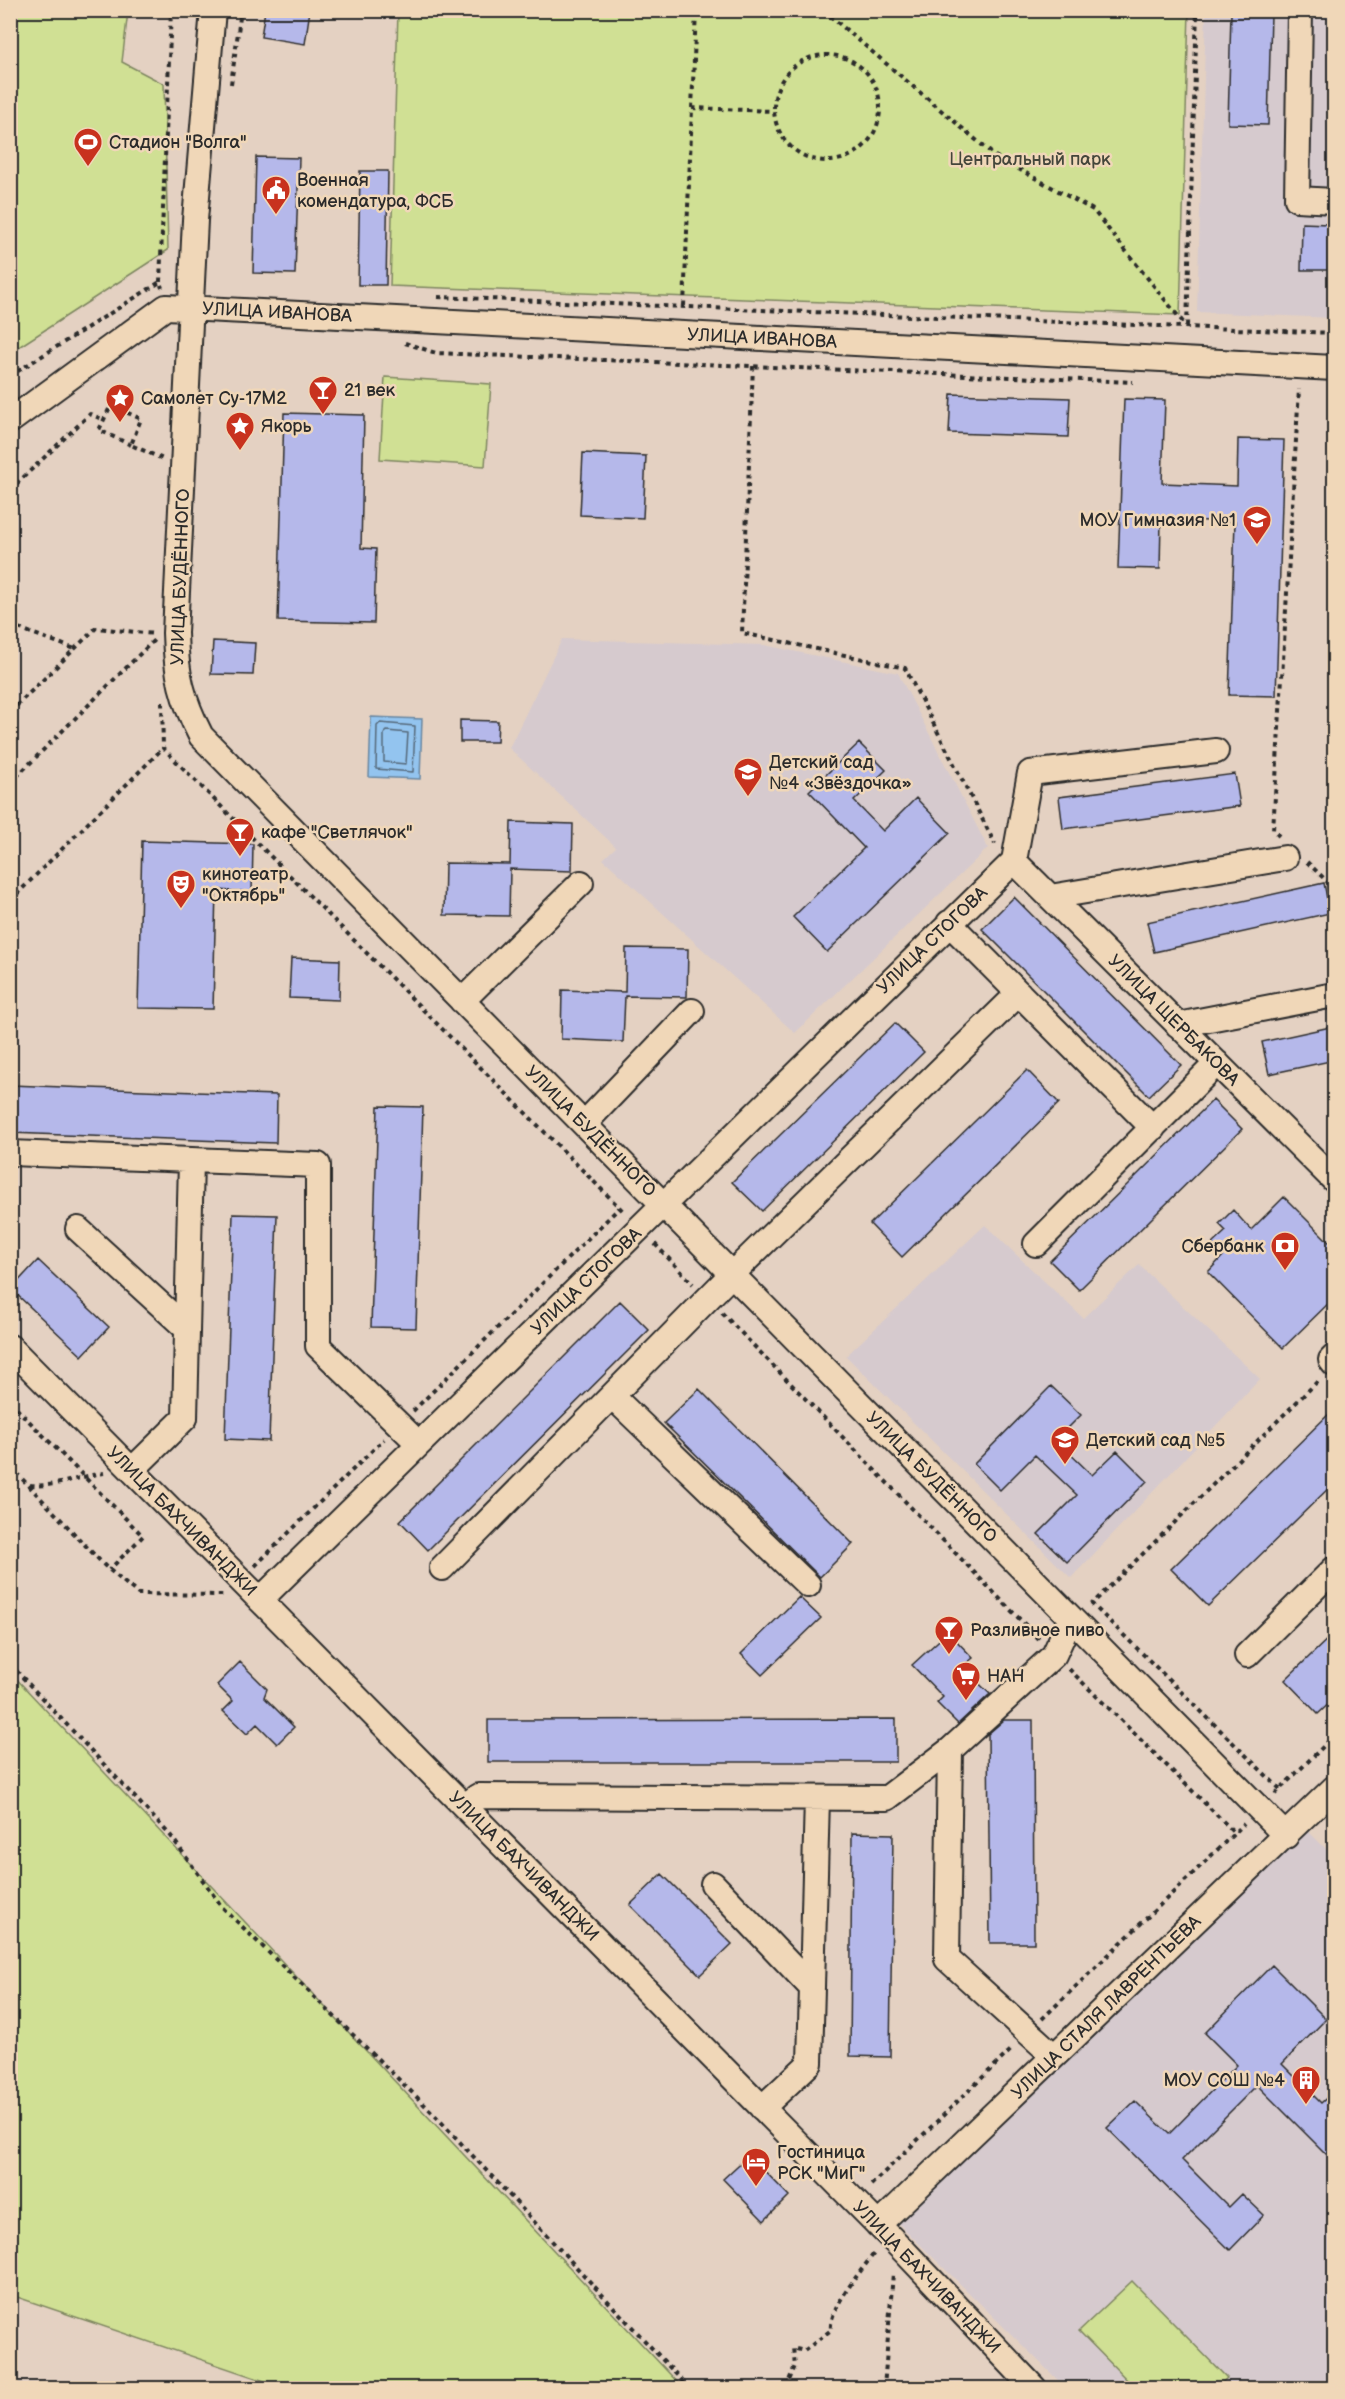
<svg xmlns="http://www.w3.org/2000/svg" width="1345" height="2399" font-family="'Balsamiq Sans',sans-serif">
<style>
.built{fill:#d6cace}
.green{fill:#d0e094;stroke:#7e8660;stroke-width:1.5}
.water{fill:#93c4ef;stroke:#6987a1;stroke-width:1.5}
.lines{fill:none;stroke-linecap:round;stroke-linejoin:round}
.shore{stroke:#556879;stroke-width:1.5}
.building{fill:#b5b8ea;stroke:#2b2b2b;stroke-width:1.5}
.minor-casing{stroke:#2b2b2b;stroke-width:28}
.path{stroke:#2b2b2b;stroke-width:4;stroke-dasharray:4.5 4.5;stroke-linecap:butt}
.minor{stroke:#f0d7b8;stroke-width:24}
.labels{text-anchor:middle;stroke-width:5;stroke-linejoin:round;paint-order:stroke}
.poi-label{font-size:18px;fill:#2b2b2b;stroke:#f0d7b8;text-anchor:start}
.park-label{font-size:18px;fill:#44463b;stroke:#f0d7b8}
.street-label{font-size:18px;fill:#2b2b2b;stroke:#f0d7b8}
</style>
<rect width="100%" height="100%" fill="#e4d1c2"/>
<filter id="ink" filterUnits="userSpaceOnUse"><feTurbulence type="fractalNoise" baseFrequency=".0167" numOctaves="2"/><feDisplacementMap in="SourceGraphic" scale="12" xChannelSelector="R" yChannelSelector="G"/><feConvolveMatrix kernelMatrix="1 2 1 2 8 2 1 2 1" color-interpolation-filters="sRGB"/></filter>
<g filter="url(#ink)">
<path class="built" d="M1206,11H1334V318L1197,312Z
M562,639L764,645L898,673L988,848L795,1033L603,859L616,847L509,748Z
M985,1225L1083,1318L1139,1265L1260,1379L1071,1578L846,1356Z
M1308,1831L1334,1857V2388H1066L896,2221Z"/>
<path class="green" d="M11,10L128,11L122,62L164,84L168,250L11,352Z
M398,11H1189L1180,315L390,286Z
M385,377L491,384L485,466L380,459Z
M10,1672L683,2388H285L11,2295Z
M1132,2281L1227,2378L1216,2388H1135L1079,2331Z"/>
<path class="water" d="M371,717L422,719L420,779L369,777Z"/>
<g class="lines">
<path class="shore" d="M380,723L415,726L413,772L376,769L377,726Z
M387,731L408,733L406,764L384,762V734Z"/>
</g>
<path class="building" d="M265,10H310L305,44L261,37Z
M1231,13L1271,14L1268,125L1228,124Z
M256,157L299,158L295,274L253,273Z
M360,171H388L386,285H358Z
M1302,223L1328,224V270H1301Z
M951,394L1070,398L1068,437L949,433Z
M1124,399L1165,400L1162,483L1237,486L1238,439L1284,440L1276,696L1229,695L1235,522L1161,519L1160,569L1118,568Z
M284,413L364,415L361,548L376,549L374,623L278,621Z
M583,453L646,456L643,518L580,515Z
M213,641L255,643L253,675L211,674Z
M460,720L498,721L497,742H460Z
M859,743L886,770L854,801L883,831L916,798L950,833L827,952L793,917L864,848L809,791Z
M1235,774L1240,806L1063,829L1059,797Z
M511,822L573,824L572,871L510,869L509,916L444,915L445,863L510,864Z
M142,841L253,844L252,892L216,890L213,1009L138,1008Z
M1324,883L1330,913L1154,952L1147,922Z
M1014,897L1181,1065L1149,1096L982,929Z
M626,948L688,949L687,997L625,996L623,1042L561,1039L562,990L625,992Z
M291,958L340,960L339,1000L289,998Z
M895,1023L924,1052L762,1211L732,1182Z
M1335,1026V1060L1269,1074L1262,1042Z
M1027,1070L1059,1103L902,1257L870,1224Z
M10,1085L277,1095L276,1143L10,1133Z
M1213,1100L1242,1129L1079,1290L1050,1261Z
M378,1106L423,1107L416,1328L371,1327Z
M1284,1197L1335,1248V1297L1283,1348L1208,1272L1223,1256L1212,1244L1226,1231L1219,1224L1233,1210L1251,1230Z
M233,1214L277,1215L269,1441L225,1439Z
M38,1260L109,1327L82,1356L11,1289Z
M620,1301L649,1330L428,1550L400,1521Z
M1051,1386L1081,1415L1056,1440L1092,1475L1117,1451L1147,1481L1067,1562L1038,1534L1077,1495L1035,1455L1000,1490L974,1464Z
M699,1389L853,1544L820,1577L664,1423Z
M1335,1408V1482L1208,1606L1171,1569Z
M799,1597L821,1618L762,1675L741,1654Z
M948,1632L973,1658L962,1667L990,1694L958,1724L937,1703L943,1697L912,1665Z
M1335,1632V1698L1318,1714L1285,1680Z
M240,1662L267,1689L264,1697L294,1727L277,1744L257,1724L247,1734L223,1711L233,1701L217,1685Z
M896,1719V1762H488V1720Z
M1004,1720H1033L1034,1943H990L988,1734Z
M852,1833L893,1834L890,2057L850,2056Z
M662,1874L732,1944L700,1975L630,1905Z
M1272,1965L1326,2019L1282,2064L1321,2103L1335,2090V2146L1326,2154L1257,2085L1182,2160L1229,2207L1242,2194L1264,2215L1230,2250L1107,2128L1135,2101L1169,2134L1237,2065L1205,2033Z
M749,2155L789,2196L764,2221L723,2179Z"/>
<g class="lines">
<g class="minor-casing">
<path id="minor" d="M213,10L195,220L175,633C176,674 182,699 201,736L1286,1836
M1300,10L1297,199L1334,201
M10,421L166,307L1334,368
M1014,861L1334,1180
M1014,861L1030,773L1216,751
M1050,897L1285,858
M949,923L1153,1128
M462,1001L581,883
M1178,1025L1334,995
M584,1124L692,1011
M10,1153L318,1165V1346L419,1444
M78,1229L187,1329
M1036,1244L1217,1063
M10,1347L904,2251L1034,2388
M1334,1357L1331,1360L1334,1364
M612,1396L808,1585
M132,1470L185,1418L191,1160
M442,1568L732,1274L1019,993
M260,1600L1014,861
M1247,1655L1334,1569
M950,1750L947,1959L1054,2056
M465,1806L478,1796L887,1798L950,1750L1054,1655L1071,1618
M713,1884L812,1988
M762,2108L810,2063L817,1798
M878,2225L1334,1788"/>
</g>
<path class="path" d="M823,10L995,156L1093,210L1186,326
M774 108a53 53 0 1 1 106 0a53 53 0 1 1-106 0Z
M231,84L241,10
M692,108L773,111
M160,282L171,10
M438,297L1334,333
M684,306L696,10
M1187,326L1197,10
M405,343L436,353L1133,382
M753,366L742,633L905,668L995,844
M10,376L160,282L162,288
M131,445L99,430L111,405L141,419L131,445L163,459
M10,490L90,414L104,420
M10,625L75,649
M162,702L163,748L625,1213
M10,712L96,628L155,634
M10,783L154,640
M1279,836L1273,830L1299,389
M1307,862L1334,888
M10,901L163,748
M1328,1201L1334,1209
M655,1244L693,1284
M722,1313L1039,1639
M10,1402L143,1536L109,1570
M413,1411L619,1208
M10,1466L105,1566L138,1594L224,1595
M30,1485C57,1488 78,1476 104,1473
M255,1566L384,1439
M10,1664L171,1836L222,1907L430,2110L689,2388
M1069,1669L1235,1833
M1280,1789L1092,1604L1319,1380
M1275,1794L1334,1736
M1042,2019L1244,1824
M871,2185L1013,2048
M786,2388L795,2366L793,2348L804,2351L831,2330C828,2309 862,2270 875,2252
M884,2388L893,2273"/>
<use href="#minor" class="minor"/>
</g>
</g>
<defs>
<g id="stadium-pin" transform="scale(1.5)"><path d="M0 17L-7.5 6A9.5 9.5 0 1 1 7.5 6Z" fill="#c8321e" stroke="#f0d7b8"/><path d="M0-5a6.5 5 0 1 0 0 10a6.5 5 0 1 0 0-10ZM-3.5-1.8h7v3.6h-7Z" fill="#fff"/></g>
<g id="civic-pin" transform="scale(1.5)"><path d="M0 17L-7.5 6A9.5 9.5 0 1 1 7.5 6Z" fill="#c8321e" stroke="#f0d7b8"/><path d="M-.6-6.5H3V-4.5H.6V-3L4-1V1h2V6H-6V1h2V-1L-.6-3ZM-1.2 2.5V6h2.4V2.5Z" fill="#fff"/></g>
<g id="bar-pin" transform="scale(1.5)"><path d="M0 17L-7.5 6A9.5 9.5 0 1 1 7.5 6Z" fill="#c8321e" stroke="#f0d7b8"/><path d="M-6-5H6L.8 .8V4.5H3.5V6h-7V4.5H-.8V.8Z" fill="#fff"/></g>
<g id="sight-pin" transform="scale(1.5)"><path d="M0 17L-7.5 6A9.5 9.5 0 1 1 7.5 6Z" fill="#c8321e" stroke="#f0d7b8"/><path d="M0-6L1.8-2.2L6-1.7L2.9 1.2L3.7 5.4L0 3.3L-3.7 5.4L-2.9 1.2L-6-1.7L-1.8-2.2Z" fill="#fff"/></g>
<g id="school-pin" transform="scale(1.5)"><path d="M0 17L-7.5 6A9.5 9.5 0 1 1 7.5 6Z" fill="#c8321e" stroke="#f0d7b8"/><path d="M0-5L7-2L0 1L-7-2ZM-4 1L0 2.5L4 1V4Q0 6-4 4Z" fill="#fff"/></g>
<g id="theatre-pin" transform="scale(1.5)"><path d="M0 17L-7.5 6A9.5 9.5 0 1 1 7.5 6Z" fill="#c8321e" stroke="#f0d7b8"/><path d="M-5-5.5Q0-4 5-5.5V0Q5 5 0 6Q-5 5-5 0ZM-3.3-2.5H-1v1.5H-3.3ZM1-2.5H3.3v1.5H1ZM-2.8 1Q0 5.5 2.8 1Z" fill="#fff"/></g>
<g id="bank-pin" transform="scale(1.5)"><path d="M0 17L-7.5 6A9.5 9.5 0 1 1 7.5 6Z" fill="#c8321e" stroke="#f0d7b8"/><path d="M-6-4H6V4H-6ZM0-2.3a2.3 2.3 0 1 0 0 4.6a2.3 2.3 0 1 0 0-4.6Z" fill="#fff"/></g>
<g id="supermarket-pin" transform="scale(1.5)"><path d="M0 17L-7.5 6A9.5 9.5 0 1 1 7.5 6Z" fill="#c8321e" stroke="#f0d7b8"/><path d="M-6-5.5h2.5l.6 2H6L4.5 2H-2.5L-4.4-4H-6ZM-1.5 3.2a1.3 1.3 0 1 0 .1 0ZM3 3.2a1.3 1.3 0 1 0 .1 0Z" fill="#fff"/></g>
<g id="building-pin" transform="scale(1.5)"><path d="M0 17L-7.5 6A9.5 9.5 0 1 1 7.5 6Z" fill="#c8321e" stroke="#f0d7b8"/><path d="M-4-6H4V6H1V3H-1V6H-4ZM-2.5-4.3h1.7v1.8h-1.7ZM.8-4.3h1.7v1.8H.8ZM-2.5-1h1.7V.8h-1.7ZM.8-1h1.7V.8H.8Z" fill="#fff"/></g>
<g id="hotel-pin" transform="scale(1.5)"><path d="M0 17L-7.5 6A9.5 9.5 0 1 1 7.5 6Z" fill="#c8321e" stroke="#f0d7b8"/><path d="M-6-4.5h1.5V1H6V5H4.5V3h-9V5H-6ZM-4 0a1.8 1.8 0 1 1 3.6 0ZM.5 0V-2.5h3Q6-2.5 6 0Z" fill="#fff"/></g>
</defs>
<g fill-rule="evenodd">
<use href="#stadium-pin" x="88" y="142"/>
<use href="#civic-pin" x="276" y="190"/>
<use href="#bar-pin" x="323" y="390"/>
<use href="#sight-pin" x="120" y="398"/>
<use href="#sight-pin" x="240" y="426"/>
<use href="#school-pin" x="1257" y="520"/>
<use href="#school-pin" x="748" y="772"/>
<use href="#bar-pin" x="240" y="832"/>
<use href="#theatre-pin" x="181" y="884"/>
<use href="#bank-pin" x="1285" y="1246"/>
<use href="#school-pin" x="1065" y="1440"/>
<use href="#bar-pin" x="949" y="1630"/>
<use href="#supermarket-pin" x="966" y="1676"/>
<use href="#building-pin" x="1306" y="2080"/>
<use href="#hotel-pin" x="756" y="2162"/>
</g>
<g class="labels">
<g class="poi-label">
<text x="109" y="148">Стадион "Волга"</text>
<text x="297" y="186">Военная<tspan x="297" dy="21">комендатура, ФСБ</tspan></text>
<text x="344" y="396">21 век</text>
<text x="141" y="404">Самолет Су-17М2</text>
<text x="261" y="432">Якорь</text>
<text x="1236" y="526" text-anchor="end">МОУ Гимназия №1</text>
<text x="769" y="768">Детский сад<tspan x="769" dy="21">№4 «Звёздочка»</tspan></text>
<text x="261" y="838">кафе "Светлячок"</text>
<text x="202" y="880">кинотеатр<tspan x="202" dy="21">"Октябрь"</tspan></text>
<text x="1264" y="1252" text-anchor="end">Сбербанк</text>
<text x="1086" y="1446">Детский сад №5</text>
<text x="970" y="1636">Разливное пиво</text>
<text x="987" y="1682">НАН</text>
<text x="1285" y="2086" text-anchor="end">МОУ СОШ №4</text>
<text x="777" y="2158">Гостиница<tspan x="777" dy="21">РСК "МиГ"</tspan></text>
</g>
<g class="park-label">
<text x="1030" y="165">Центральный парк</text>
</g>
<g class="street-label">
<text transform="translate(277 312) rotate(3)" y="6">УЛИЦА ИВАНОВА</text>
<text transform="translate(762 338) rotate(3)" y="6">УЛИЦА ИВАНОВА</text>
<text transform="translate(180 577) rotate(-88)" y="6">УЛИЦА БУДЁННОГО</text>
<text transform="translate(932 940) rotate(-44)" y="6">УЛИЦА СТОГОВА</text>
<text transform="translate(1174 1020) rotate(45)" y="6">УЛИЦА ЩЕРБАКОВА</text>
<text transform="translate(591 1131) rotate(45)" y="6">УЛИЦА БУДЁННОГО</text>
<text transform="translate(586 1281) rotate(-44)" y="6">УЛИЦА СТОГОВА</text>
<text transform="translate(932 1477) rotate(45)" y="6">УЛИЦА БУДЁННОГО</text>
<text transform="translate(182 1521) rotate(45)" y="6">УЛИЦА БАХЧИВАНДЖИ</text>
<text transform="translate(524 1866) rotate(45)" y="6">УЛИЦА БАХЧИВАНДЖИ</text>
<text transform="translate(1106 2007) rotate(-44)" y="6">УЛИЦА СТАЛЯ ЛАВРЕНТЬЕВА</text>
<text transform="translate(927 2277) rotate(46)" y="6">УЛИЦА БАХЧИВАНДЖИ</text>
</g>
</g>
<rect width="1345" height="2399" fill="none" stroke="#f0d7b8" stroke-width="36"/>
<rect x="18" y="18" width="1309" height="2363" fill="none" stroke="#2b2b2b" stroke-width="2" filter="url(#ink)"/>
</svg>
